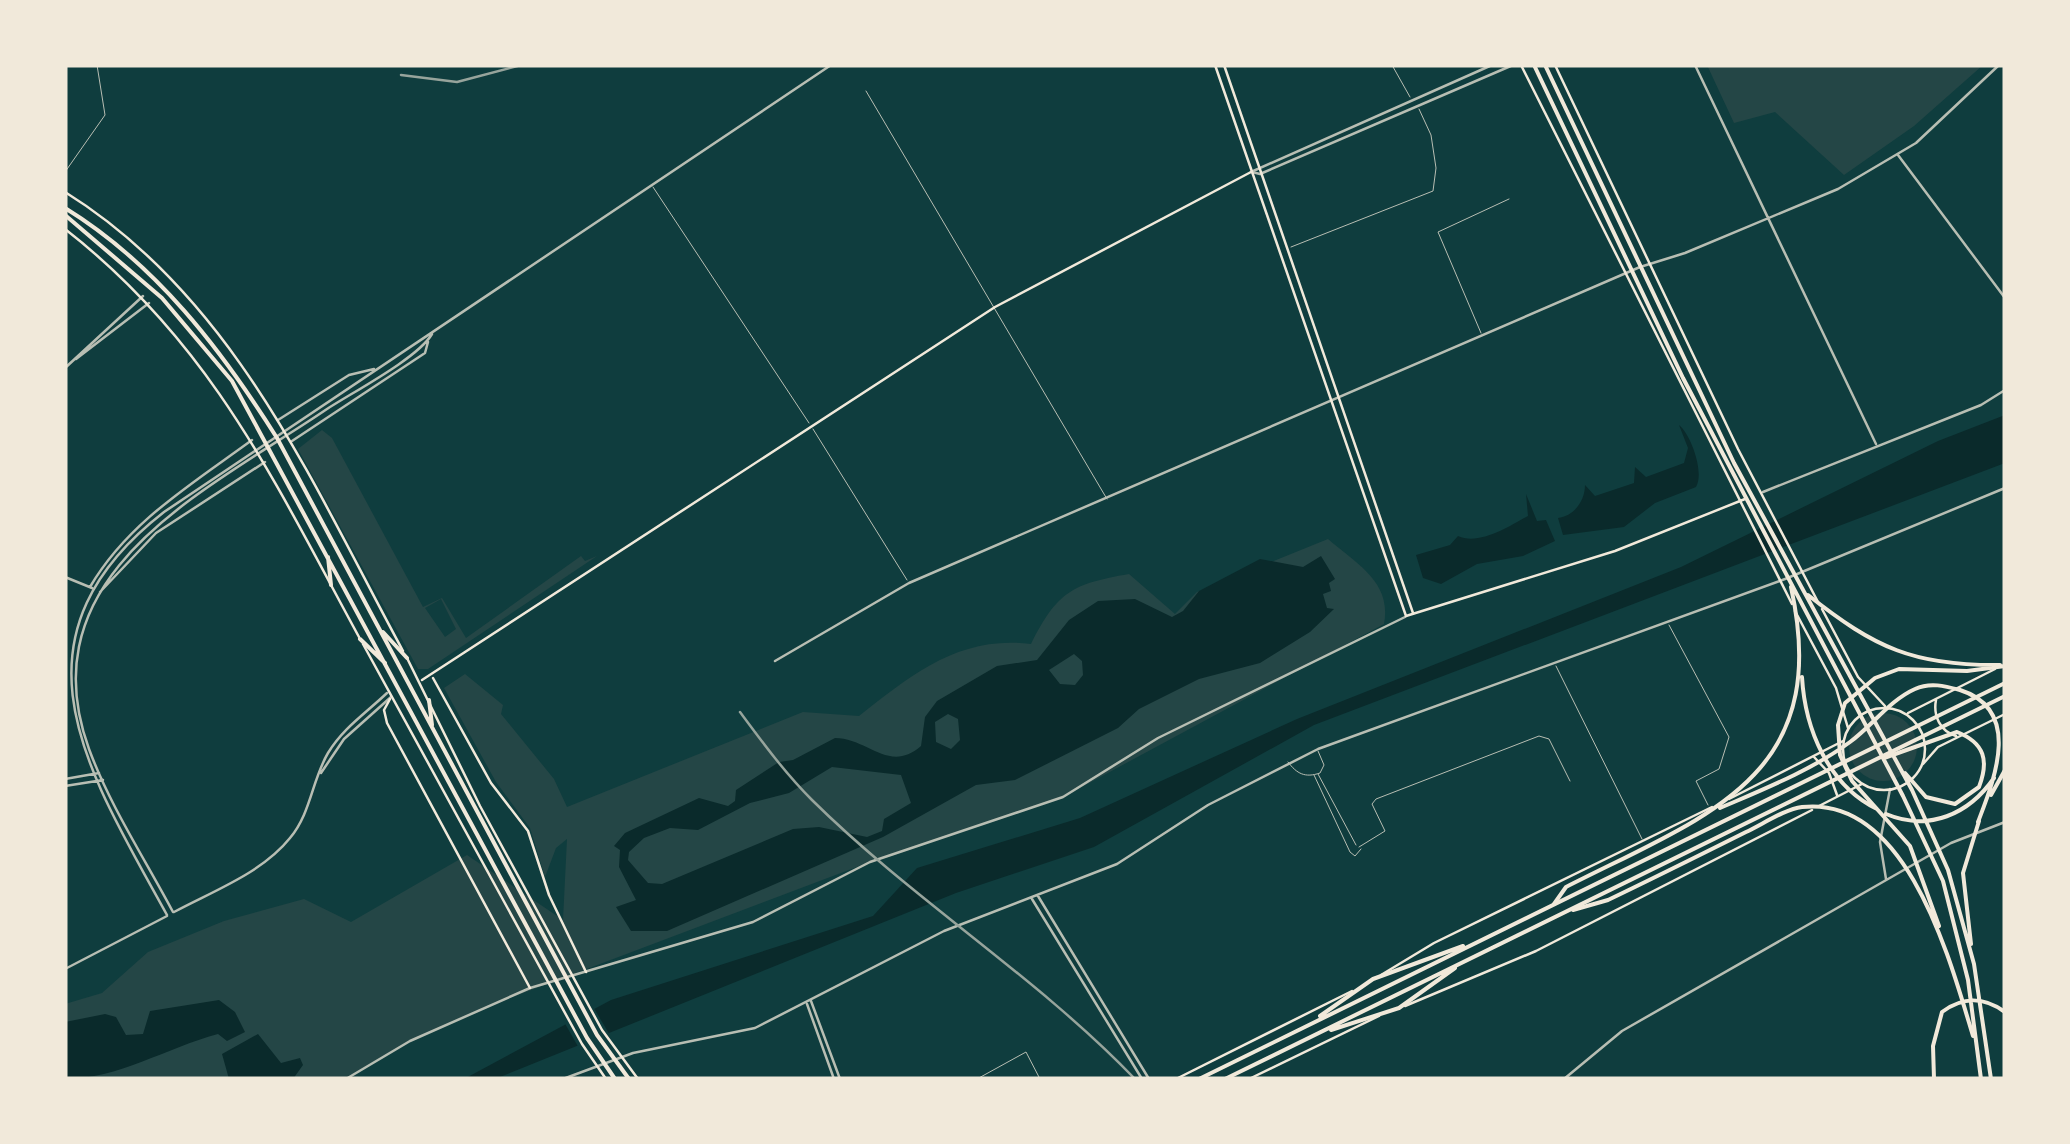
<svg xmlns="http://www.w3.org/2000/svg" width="2070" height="1144" font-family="'Work Sans',sans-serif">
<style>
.green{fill:#244646;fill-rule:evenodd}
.water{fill:#0a2a2b;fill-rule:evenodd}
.pier{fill:#0f3d3e}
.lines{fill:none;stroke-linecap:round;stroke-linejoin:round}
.minor{stroke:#b8beb3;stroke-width:1}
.tertiary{stroke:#b8beb3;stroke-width:2.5}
.secondary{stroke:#f1e9da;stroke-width:2.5}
.primary{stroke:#f1e9da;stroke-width:4}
.trunk{stroke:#f1e9da;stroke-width:4}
.rail{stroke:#97a49c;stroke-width:2.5}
</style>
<rect width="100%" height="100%" fill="#0f3d3e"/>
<path class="green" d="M1707,65L1732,66L1983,65L1914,126L1844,175L1775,112L1734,123Z
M322,430L332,438L423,607L442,598L466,638L581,556L585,561L597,556L428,669H418L298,449ZM441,599L456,629L445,637L425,608Z
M1328,539C1357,564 1392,582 1384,624L1067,795L870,862L486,1007L410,1041L346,1079H65V1004L102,993L148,952L224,921L304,899L351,922L467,855L563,920L567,839L556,848L545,877L530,828L496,782L444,688L465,674L503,705L501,714L554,779L567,807L803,712L859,716C912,674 960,635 1031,644C1058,591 1072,584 1129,574L1175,614L1197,592Z
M1849 747a34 34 0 1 1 68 0a34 34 0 1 1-68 0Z"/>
<path class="water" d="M2005,415V463L1314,725L1094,847L956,893L495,1079H464L611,1000L873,916L917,868L1080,818L1297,719L1681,567L1938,441Z
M1679,425C1690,433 1705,472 1696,487L1655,503L1624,527L1563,535L1558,518C1574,516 1585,501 1585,485L1595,496L1634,483L1635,467L1646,477L1684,463L1688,448Z
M1526,494L1537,521L1546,520L1555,541L1523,556L1477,564L1441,584L1423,578L1416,555L1450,545L1458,536C1479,546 1510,526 1528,516Z
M1321,556L1335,579L1329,583L1331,591L1323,594L1327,608L1334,609L1310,632L1260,663L1199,679L1139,709L1118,728L1015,780L976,785L883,837L667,931H631L616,907L636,900L619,867L620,850L614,846L625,833L699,798L728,806L735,801L736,790L779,762L793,760L835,738C868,738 889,774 921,746L925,717L937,701L997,666L1037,660L1069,620L1098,601L1135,599L1172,617L1183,611L1199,591L1260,559L1303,567ZM1074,654L1082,661L1083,675L1075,685L1060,684L1049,670ZM948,714L958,719L960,740L951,749L936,742L935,722ZM832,767L901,775L911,803L884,819L882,831L867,837L819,827L793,829L662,884L648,883L628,860L629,852L644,838L670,828L698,830L750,803L789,793Z
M219,1000L235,1012L245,1032L227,1041L218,1034C166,1048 118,1079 65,1079V1022L105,1014L116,1017L126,1035L143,1034L150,1011Z
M258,1034L281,1063L300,1058L303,1065L293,1079H229L222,1054Z"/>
<path class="pier" d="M592,1005L611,1037L580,1050L563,1020Z"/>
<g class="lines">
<path class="minor" d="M1392,65L1410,97
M866,91L1107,499
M65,172L105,115L97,65
M653,187L809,423
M1291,247L1433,191L1436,168L1431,135L1419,109
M1481,333L1438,232L1509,199
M813,429L907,580
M1669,625L1729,737L1719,769L1696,781L1708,805
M1556,666L1642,839
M1288,762C1297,774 1305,778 1320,773L1324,765L1318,751
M1318,774L1356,845
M1314,775L1350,852L1355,856L1361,849
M1359,847L1385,831L1372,804L1376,799L1539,736L1549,739L1570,781
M943,1079H956
M977,1079L1026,1052L1040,1079"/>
<path class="tertiary" d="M1695,65L1876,444
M1898,155L2005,298
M1251,172L1492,65
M1252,172L1260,174L1513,65
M76,359L149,303
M65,368L143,296
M278,420L349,375L374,369
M292,441L425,353L428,342
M1763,492L1981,405L2005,390
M65,577L92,588
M90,587C128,522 192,484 252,440
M100,592L156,533L265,462
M775,661L909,583L1640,267L1685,253L1838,189L1916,143L1999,65
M321,773L344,739L391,697
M65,779L99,773
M65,786L103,780
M1886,879L1880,842L1890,789
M1038,896L1149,1079
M1032,899L1142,1079
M173,912C145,859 110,806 89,749C25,572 208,490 327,409C353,392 418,358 432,334
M174,912C213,891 262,873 290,838C311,813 312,780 328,753C343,728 366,713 387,693
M167,915C88,771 0,640 164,512L831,65
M65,969L167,916
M811,1001L840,1079
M807,1004L834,1079
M346,1079L410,1041L530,988L753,922L870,862L1063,797L1158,738L1405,617
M563,1079L633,1053L755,1028L944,931L1117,864L1208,805L1318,749L1785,579L2005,488
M1564,1079L1622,1031L1951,843L2005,822"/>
<path class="secondary" d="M1215,65L1406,616L1615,551L1745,499
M1224,65L1413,613
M1521,65L1792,604
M1555,65L1738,449L1818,602
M65,192C234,297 312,483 403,651
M65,229C211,343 273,479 359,637
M1822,609L1858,677L1885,706
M1795,611L1836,688L1848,728
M363,644L582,1044L606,1079
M407,658L480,806L602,1030L638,1079
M433,678L491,783L528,831L549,895L586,972
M422,680L995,307L1251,172
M390,699L384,710L387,723L530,988
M1936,700C1933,716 1940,731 1956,736
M1843 749a41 41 0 1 1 82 0a41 41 0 1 1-82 0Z
M1908,713L1995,669
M1814,757L1829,773L1837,795
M1923,764L1938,747L2005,714
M1729,799L1843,741
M1819,806L1862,784
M1381,975L1434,943L1712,807
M1405,1006L1536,951L1812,810
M1176,1079L1352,991
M1249,1079L1379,1016"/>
<path class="primary" d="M1534,65L1683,378L1903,796L1943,881L1968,980L1981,1079
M1545,65L1734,463L1912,790L1948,870L1974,964L1991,1079
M1808,595C1875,648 1914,666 2000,665
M1802,677C1805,729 1828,785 1877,809
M1884,758L1957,732C1985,743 1989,761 1979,787L1955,804L1926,797L1905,773
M1991,795L2005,770
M1720,808C1764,789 1812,770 1850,742C1872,726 1890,700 1915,689C1930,682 1945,686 1960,690C2023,710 1994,780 1978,822
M1886,814C1929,832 1969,814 1994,778
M1554,904L1566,887C1707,815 1833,778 1791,587
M1573,910L1608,900C1654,878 1700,855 1746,832C1763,824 1785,809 1802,807C1907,795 1950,960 1973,1036
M1939,926L1910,846L1852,781L1840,755L1838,725L1845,703L1875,678L1899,669L1967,671L2005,666
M1971,944L1963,873L1979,821
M1934,1079L1933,1046L1942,1012C1964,996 1984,997 2005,1012"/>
<path class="trunk" d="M65,208C156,264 221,349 277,438L597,1035L629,1079
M65,215L162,298L232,381L587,1038L615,1079
M328,557L331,585
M383,632L407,658
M360,639L385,663
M429,700L432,725
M1320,1016L1373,979L1463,946
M1331,1030L1399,1008L1455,968
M1199,1079L2005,683
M1225,1079L2005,696"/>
<path class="rail" d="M401,75L457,82L521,65
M740,712C763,743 785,773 812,800C913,900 1036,976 1135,1079"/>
</g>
<rect width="2070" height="1144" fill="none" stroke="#f1e9da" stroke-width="135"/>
</svg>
